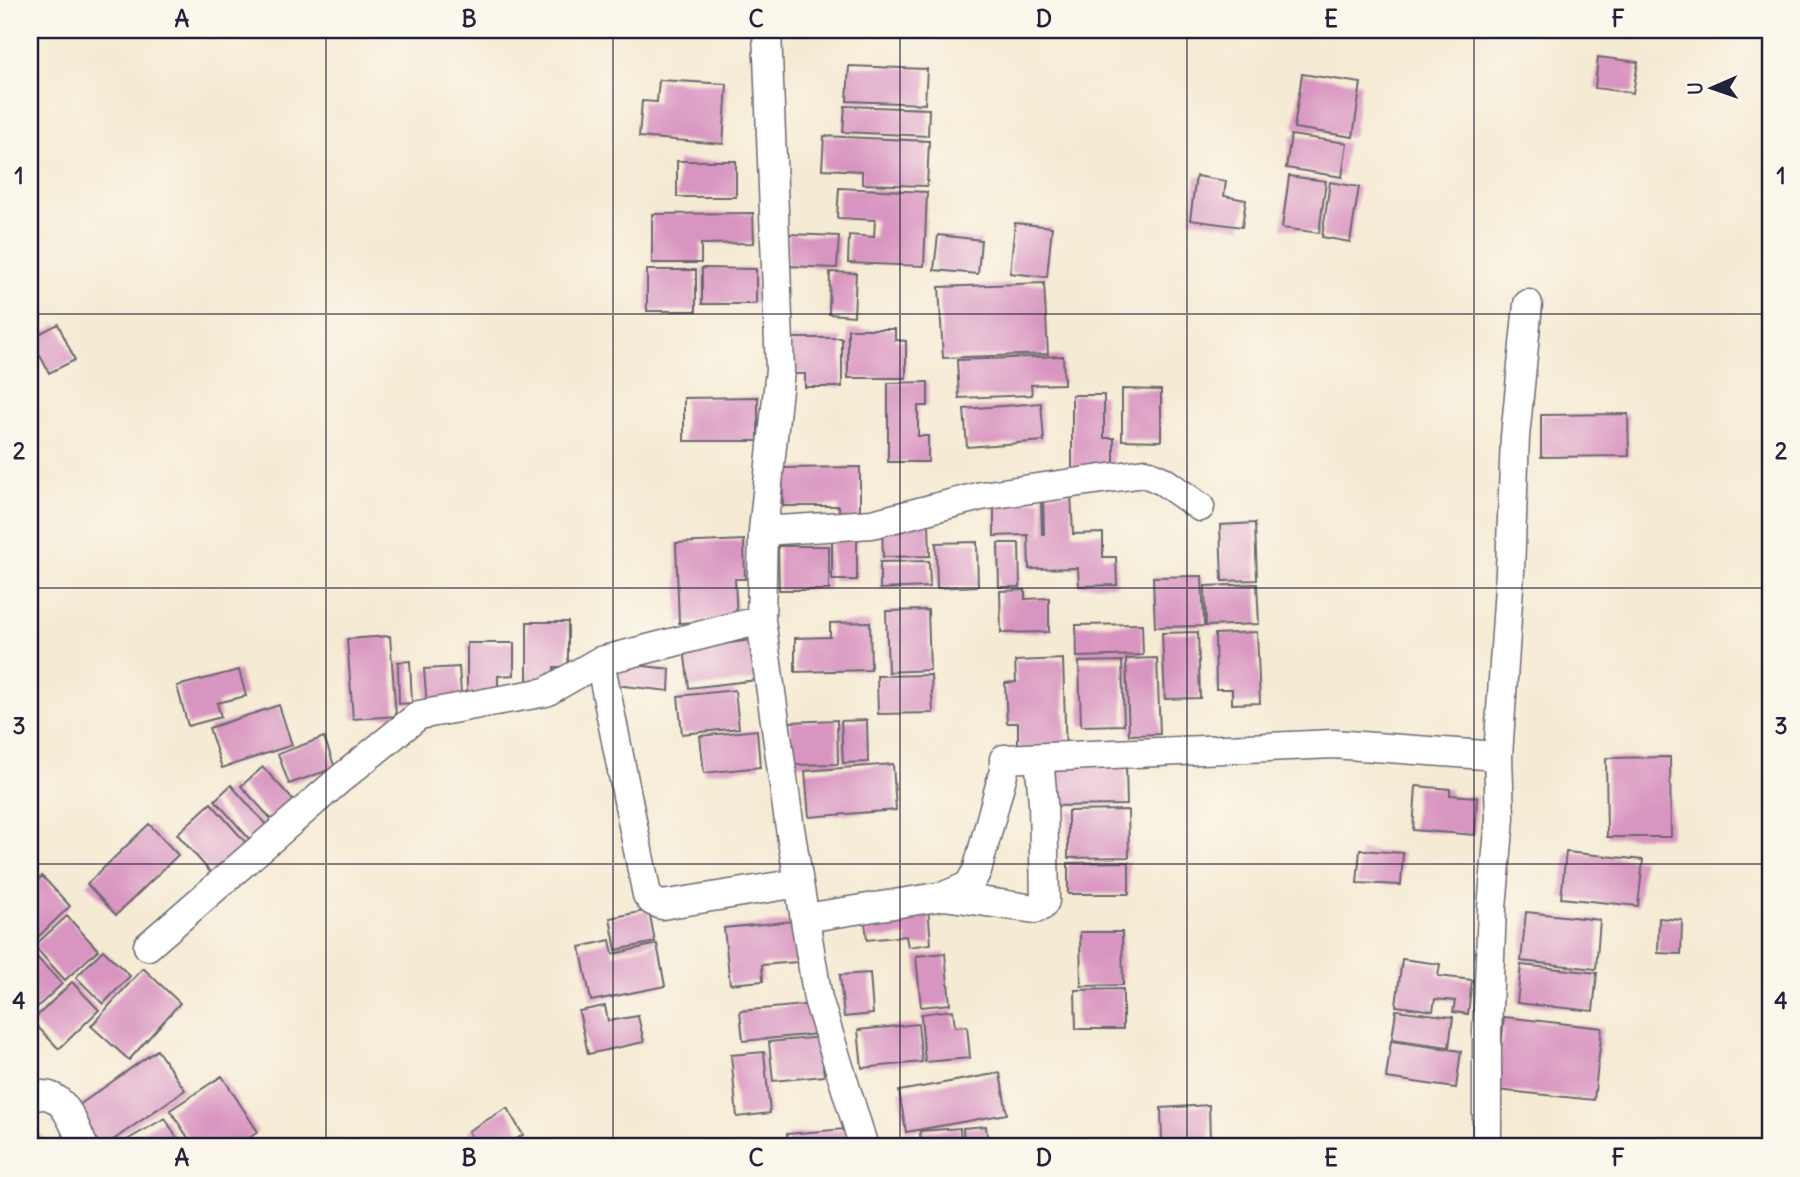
<svg xmlns="http://www.w3.org/2000/svg" width="1800" height="1177" font-family="Delius,sans-serif">
<style>
.building{fill:#d995c1}
.lines{fill:none;stroke-linecap:round;stroke-linejoin:round}
.minor-casing{stroke:#6c6870;stroke-width:31}
.minor{stroke:#fff;stroke-width:28}
.grid{fill:none;stroke:#22223b;stroke-width:2;stroke-opacity:0.55}
.neatline{fill:none;stroke:#22223b;stroke-width:2.5}
.grid-label{font-size:23px;text-anchor:middle;font-weight:bold;fill:#22223b}
</style>
<rect width="100%" height="100%" fill="#fbf7ec"/>
<filter id="ink" filterUnits="userSpaceOnUse"><feTurbulence type="fractalNoise" baseFrequency=".0143" numOctaves="2"/><feDisplacementMap in="SourceGraphic" scale="14" xChannelSelector="R" yChannelSelector="G"/><feConvolveMatrix kernelMatrix="1 2 1 2 8 2 1 2 1" color-interpolation-filters="sRGB"/></filter>
<filter id="wash" filterUnits="userSpaceOnUse"><feTurbulence type="fractalNoise" baseFrequency=".00686" numOctaves="4" result="noise"/><feDisplacementMap in="SourceGraphic" scale="28" xChannelSelector="R" yChannelSelector="G"/><feGaussianBlur stdDeviation="1.57" result="paint"/><feColorMatrix in="noise" values="0 0 0 0 0 0 0 0 0 0 0 0 0 0 0 0 0 1.4 0 .05"/><feComposite in="paint" operator="in"/></filter>
<g filter="url(#wash)">
<rect width="100%" height="100%" fill="#f5ead3"/>
<g id="blocks">
<path class="building" d="M1598,57L1638,62L1633,93L1595,88Z
M849,66L927,69L925,104L847,101Z
M1302,74L1361,83L1353,137L1294,128Z
M659,80L727,84L723,144L639,137L642,101L657,102Z
M845,106L929,109L928,136L843,132Z
M1291,135L1347,143L1342,177L1286,168Z
M824,136L929,141L927,186L862,184V171L822,169Z
M677,161H736V197H677Z
M1196,176L1226,181L1224,196L1246,200L1242,227L1190,220Z
M1289,176L1326,181L1319,233L1282,228Z
M1330,182L1359,187L1350,242L1322,237Z
M839,188L927,192L924,266L848,263L849,235L874,237L875,220L837,218Z
M753,213L754,243L701,244V263H652V214Z
M1015,223L1052,227L1047,277L1010,273Z
M789,234L839,236L837,268L787,266Z
M938,235L981,240L978,274L934,270Z
M702,268L756,269V304H702Z
M647,270H696V311H647Z
M830,272L856,273L854,316L829,314Z
M1044,283L1048,354L943,358L939,287Z
M58,324L75,360L49,373L31,338Z
M848,329H895V340L906,341V378H848Z
M790,338H842V387H805V374H791Z
M1063,356L1064,384L1031,385L1032,395L959,398L957,360Z
M928,382V406H918V436H928V462H888V383Z
M1122,389L1161,390V441L1122,440Z
M1072,395H1104V438H1114V471L1072,470Z
M758,397V441H684V398Z
M1041,403L1044,441L967,447L964,409Z
M1628,414L1629,456L1541,457V415Z
M860,467V524H839V506H783L782,468Z
M1071,493L1073,534L1103,533V557H1116L1117,585L1079,586L1078,568L1029,569L1028,535L994,536V502L1041,500L1042,535H1044L1043,494Z
M929,523L930,556L883,557L882,524Z
M1255,523L1257,580L1222,581L1220,525Z
M857,538V580H832V539Z
M744,540L745,579H735L737,620L679,623L676,543Z
M977,542L978,586L937,588L936,543Z
M998,543H1019L1020,587H999Z
M778,546H829V590H779Z
M929,561L930,587L880,589V562Z
M1202,576L1204,626L1155,627L1153,577Z
M1257,584L1259,624L1206,626L1205,586Z
M1025,590V599L1049,598V632L1001,633L1000,591Z
M928,610L930,670L888,672L886,611Z
M527,622H568V667H554L553,685H527Z
M870,622L871,670L795,672V638L830,637V623Z
M1142,624L1143,655L1077,657L1076,625Z
M1198,632L1200,698L1165,699L1162,633Z
M1257,632L1260,703L1232,704V689H1216L1215,634Z
M390,636L396,716L353,719L347,639Z
M752,640L757,680L689,688L684,649Z
M467,643H514V675L498,676V697H467Z
M1157,658L1160,734L1129,735L1126,659Z
M1063,659L1066,754L1018,756V723H1007L1005,683L1016,682L1015,661Z
M410,661L412,703L399,704L398,662Z
M1122,661L1124,725L1081,726L1079,662Z
M617,663L670,669L669,691L615,685Z
M459,667L462,705L427,707L424,669Z
M239,670L246,696L217,703L221,717L188,726L177,686Z
M931,675L933,713L878,714L877,676Z
M735,690L739,728L682,734L678,696Z
M279,705L292,745L222,768L209,728Z
M837,720L838,764L791,765L790,722Z
M867,720L868,762L843,763L841,721Z
M757,730L760,767L704,773L700,736Z
M324,737L335,768L289,784L278,754Z
M1670,757L1671,837H1607L1606,758Z
M893,764L896,810L809,817L805,771Z
M1126,765L1127,805L1048,806L1047,766Z
M263,767L294,801L273,821L241,786Z
M231,785L268,827L252,842L215,800Z
M1416,786L1450,789V795L1477,797L1475,835L1413,830Z
M211,803L246,843L212,874L177,834Z
M1128,810L1129,857L1068,858V811Z
M149,824L178,855L116,915L87,884Z
M1360,850L1403,853L1401,885L1357,883Z
M1566,852L1643,860L1638,906L1561,898Z
M1129,862V894H1068V863Z
M42,876L70,906L30,945V888Z
M928,906L931,944L908,947L906,936L867,940L864,912Z
M649,910L655,942L616,950L610,918Z
M1526,912L1600,920L1596,969L1521,961Z
M67,916L98,950L65,980L34,946Z
M1659,918L1682,920L1681,954L1658,953Z
M793,921L797,962L762,965L763,981L730,984L724,928Z
M1080,932H1122L1123,985L1081,986Z
M610,940L613,954L657,944L665,986L591,1001L580,947Z
M103,950L130,976L103,1004L76,977Z
M31,951L62,984L30,1014V952Z
M945,953L950,1004L921,1007L916,956Z
M1402,959L1440,964L1438,976L1472,980L1468,1014L1453,1012L1455,1001L1435,999L1433,1011L1396,1006Z
M1521,965L1597,973L1593,1011L1517,1003Z
M143,968L180,1003L129,1060L91,1026Z
M870,973L873,1014L844,1017L840,975Z
M72,982L99,1010L59,1049L32,1021Z
M1123,989V1029H1076L1075,990Z
M814,1004L817,1034L743,1041L740,1011Z
M605,1006L608,1021L638,1016L644,1042L588,1054L579,1011Z
M953,1010L955,1027L967,1026L970,1058L925,1062L921,1014Z
M1396,1010L1453,1017L1449,1047L1392,1039Z
M1504,1017L1602,1028L1594,1100L1497,1090Z
M918,1024L922,1062L862,1068L858,1030Z
M821,1037L824,1076L773,1081L769,1042Z
M1391,1041L1461,1051L1456,1088L1386,1078Z
M157,1050L185,1090L103,1147H98L72,1110Z
M764,1052L770,1113L737,1117L731,1055Z
M1000,1073L1007,1114L906,1132L899,1091Z
M222,1076L258,1132L235,1147H194L170,1110Z
M1209,1105L1210,1140L1162,1142L1161,1108Z
M507,1108L523,1135L502,1147H477L468,1131Z
M165,1118L182,1147H115Z
M986,1126L988,1147H964L963,1128Z
M960,1128L961,1147H921L920,1131Z
M845,1129L847,1147H789L787,1134Z
M38,1132L52,1147H30V1140Z"/>
</g>
</g>
<g filter="url(#ink)">
<use href="#blocks" fill-opacity="0" stroke="#6c6870" stroke-width="2"/>
<g class="lines">
<g class="minor-casing">
<path id="minor" d="M767,30L780,370L763,531L761,620L789,822L818,999L864,1147
M763,531L872,524L981,496L1145,473L1163,481L1200,507
M600,661L647,895L652,901L662,905L799,883
M944,896L1035,909L1042,906L1045,901L1043,802L1039,758
M805,918L944,896L968,886L977,871L1004,770V759L1333,744L1498,756
M148,946L339,780L419,715L546,692L600,661L761,620
M30,1098C63,1084 73,1124 84,1147
M1487,1147V1032L1492,908L1500,818L1498,756L1510,571L1515,437L1528,304"/>
</g>
<use href="#minor" class="minor"/>
</g>
</g>
<path class="grid" d="M326,30V1147M613,30V1147M900,30V1147M1187,30V1147M1474,30V1147M30,314H1770M30,588H1770M30,864H1770"/>
<rect width="1800" height="1177" fill="none" stroke="#fbf7ec" stroke-width="77"/>
<g transform="translate(1712 88) rotate(268)" stroke="#fbf7ec" stroke-width="5" paint-order="stroke">
<path d="M0-5L12 26L0 18L-12 26Z" fill="#22223b"/>
<text y="-10" font-size="19" font-weight="bold" text-anchor="middle" fill="#22223b">U</text>
</g>
<rect x="38" y="38" width="1724" height="1100" class="neatline"/>
<g class="grid-label">
<text x="182" y="27">A</text>
<text x="469" y="27">B</text>
<text x="756" y="27">C</text>
<text x="1044" y="27">D</text>
<text x="1331" y="27">E</text>
<text x="1618" y="27">F</text>
<text x="19" y="184">1</text>
<text x="1781" y="184">1</text>
<text x="19" y="459">2</text>
<text x="1781" y="459">2</text>
<text x="19" y="734">3</text>
<text x="1781" y="734">3</text>
<text x="19" y="1009">4</text>
<text x="1781" y="1009">4</text>
<text x="182" y="1166">A</text>
<text x="469" y="1166">B</text>
<text x="756" y="1166">C</text>
<text x="1044" y="1166">D</text>
<text x="1331" y="1166">E</text>
<text x="1618" y="1166">F</text>
</g>
</svg>
